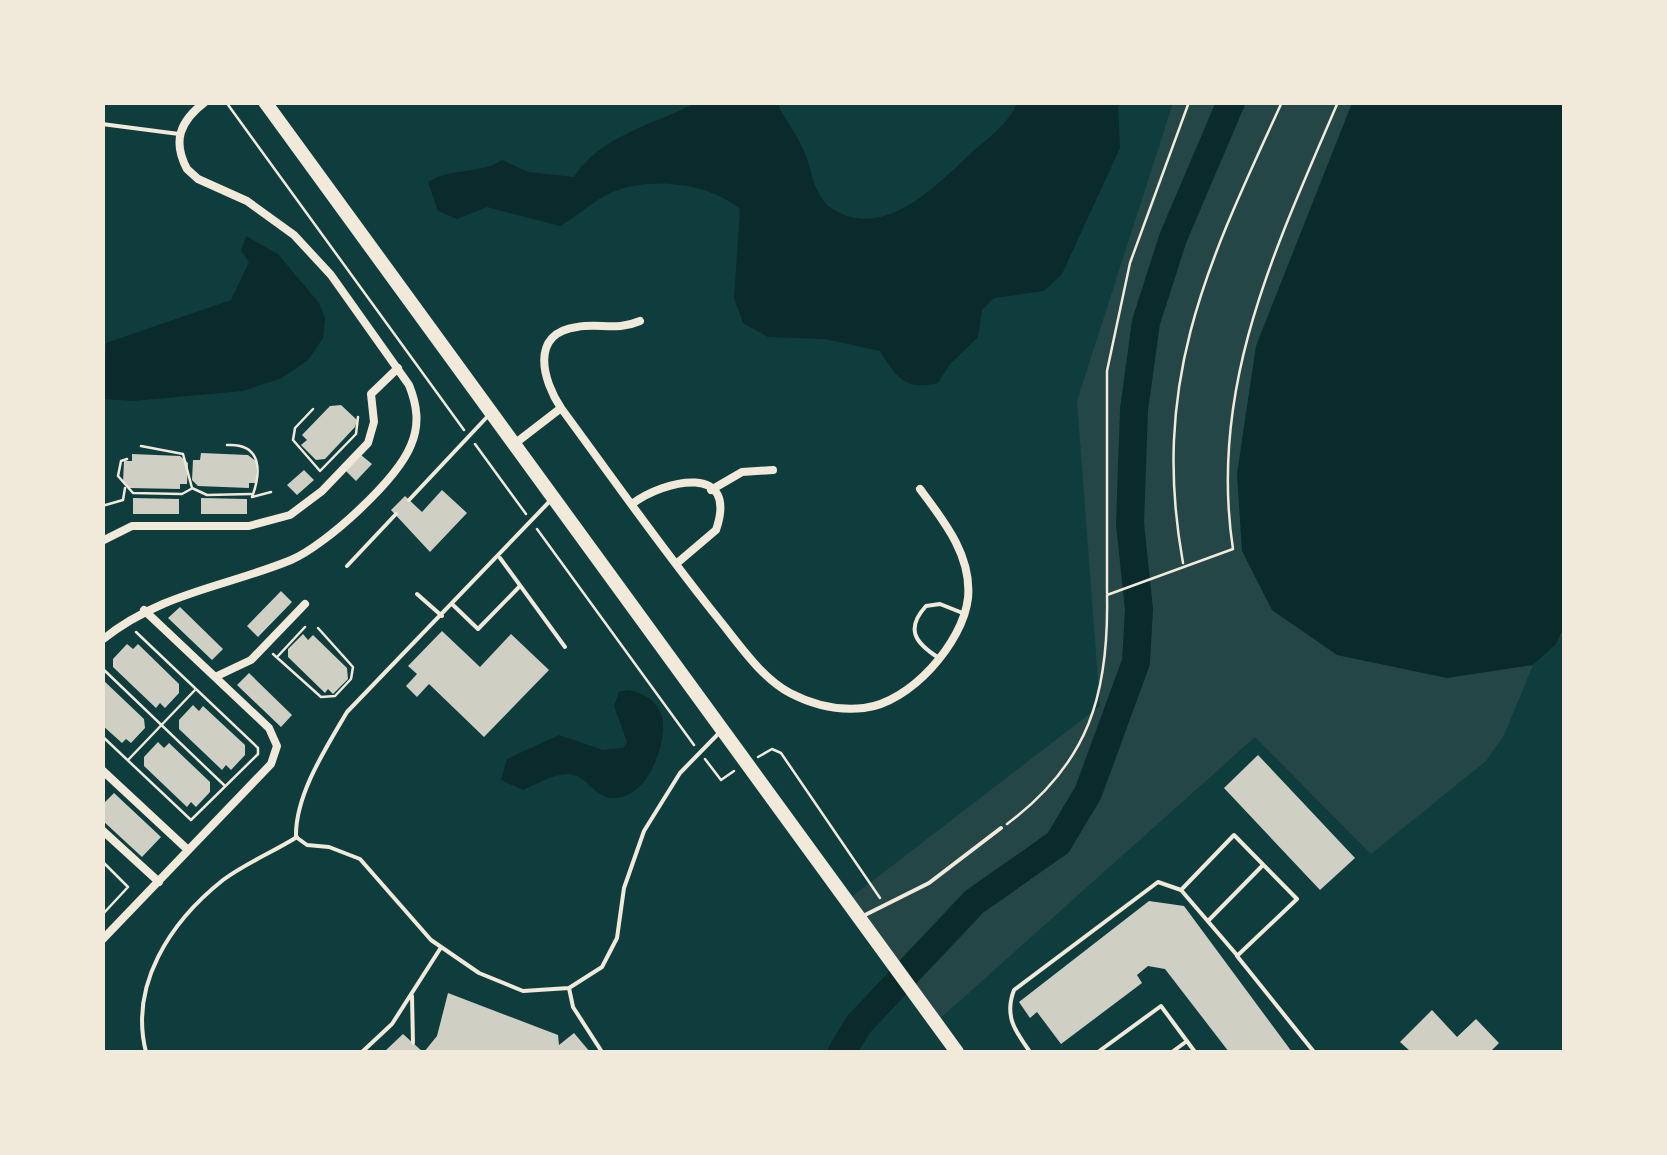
<svg xmlns="http://www.w3.org/2000/svg" width="1667" height="1155" font-family="Literata,serif">
<style>
.green{fill:#244646}
.water{fill:#0a2a2b}
.lines{fill:none;stroke-linecap:round;stroke-linejoin:round}
.river{stroke:#0a2a2b;stroke-width:28}
.building{fill:#cfcfc3}
.path{stroke:#f1e9da;stroke-width:2.5}
.service{stroke:#f1e9da;stroke-width:4}
.minor{stroke:#f1e9da;stroke-width:8}
.trunk{stroke:#f1e9da;stroke-width:14}
</style>
<rect width="100%" height="100%" fill="#0f3d3e"/>
<path class="green" d="M1173,103H1564V633L1533,665L1504,735L1486,761L1371,854L1255,737L935,1023L845,902L1100,706L1077,401Z"/>
<path class="water" d="M696,103H777C785,119 796,133 803,149C813,169 812,196 833,209C884,242 938,184 971,153C988,138 1008,125 1017,103H1118L1120,148L1062,274L1044,291L994,298L982,310L978,337L950,364L938,383C905,391 897,378 880,351L825,339L768,337L743,323L734,298L740,209C709,183 651,176 613,192C593,200 579,216 560,226L487,207L457,219L438,211L428,182C452,167 479,175 502,160L528,172L574,177C599,136 655,124 696,103Z
M1352,103H1564V628L1556,644L1533,665L1447,678L1337,655L1272,610L1242,551L1237,474L1256,346Z
M246,236L278,254L319,303L325,318L323,338L308,360L282,378L243,391L133,401L103,399L106,343L231,300L249,262L241,251Z
M627,690C643,692 658,701 662,717C668,743 647,799 614,798C593,798 588,775 568,774C553,774 537,784 523,790L501,780L507,759L559,735L603,750L623,748L627,742L614,706L619,692Z"/>
<g class="lines">
<path class="river" d="M842,1052L858,1025L974,902L1058,843L1088,793L1136,662L1139,609L1130,524L1134,410L1146,322L1173,238L1231,102"/>
</g>
<path class="building" d="M341,405L357,420L355,427L325,459L316,460L301,445L307,440L302,435L330,406Z
M201,453L248,455L257,462L256,483H249V488L198,486L192,480L193,460H200Z
M132,454L180,456L188,463L187,484H180V489L129,488L123,482L124,461H132Z
M361,455L372,464L356,481L346,471Z
M304,470L314,480L297,495L287,485Z
M442,490L467,513L430,552L391,510L405,496L422,512Z
M133,498L179,499V514H133Z
M201,498L247,499V514H201Z
M281,591L292,602L258,637L247,626Z
M180,607L223,649L212,660L168,618Z
M442,631L480,667L511,634L549,670L484,737L429,684L417,697L406,686L417,674L408,666Z
M303,634L308,640L313,635L347,668L348,679L333,694L328,689L325,693L288,657V649Z
M127,644L133,649L138,644L179,684V693L165,708L160,703L156,708L113,667V659Z
M249,673L292,715L281,727L237,685Z
M102,679L144,719L145,728L131,743L126,739L122,743L102,725Z
M193,705L199,711L203,706L245,745V755L231,770L226,765L222,770L179,729V720Z
M158,742L164,748L169,743L210,782V792L196,807L191,802L187,807L144,766V757Z
M1258,755L1355,858L1320,890L1224,788Z
M114,793L161,837L142,857L102,820V805Z
M1149,901L1184,906L1292,1052H1229L1165,969L1148,966L1137,975L1142,983L1061,1044L1037,1012L1030,1018L1019,1002Z
M448,993L558,1035L559,1045L574,1033L590,1052H424L437,1036Z
M1432,1010L1457,1037L1476,1019L1499,1043L1490,1052H1411L1400,1042Z
M403,1034L423,1052H384Z"/>
<g class="lines">
<path class="path" d="M226,102L464,430
M313,409L295,428L293,440L320,471L356,434L358,417
M475,444L526,514
M227,445C263,443 261,473 252,497L271,492
M141,446L183,454L192,488L207,495L251,494
M127,459L121,461L118,476L133,493L182,494L191,489
M102,506L123,500L125,488
M537,529L694,745
M1183,563C1150,380 1208,263 1282,102
M1107,593V371L1130,263L1189,102
M273,654L321,697L335,696L351,679L353,667L318,628
M278,656L305,627
M102,668L224,785
M102,736L191,820L258,754V748L136,632
M758,757L772,749L781,753L880,898
M705,759L721,780L734,771
M128,760L195,690
M1007,824C1089,763 1109,694 1107,595L1233,549C1208,387 1276,247 1338,102
M102,861L128,887L102,915"/>
<path class="service" d="M102,124L179,134
M409,500L487,417
M549,502L347,712C326,748 295,795 296,837L307,845L329,847L360,859L431,940L479,973L523,991L569,988L602,967L617,938L624,888L644,831L680,773L720,732
M500,558L565,647
M347,566L396,514
M417,594L442,616
M453,605L478,629L520,586
M939,658C915,643 905,629 926,606L940,604L965,614
M1181,890L1236,954
M863,916L929,883L1001,828
M1208,921L1263,865
M569,988L573,1007L602,1052
M412,996L413,1043
M146,1052C129,985 170,922 223,880C246,863 273,852 297,837
M362,1052L392,1024L440,949
M1030,1052C1015,1031 1004,1016 1014,990L1158,882L1181,890L1234,835L1297,899L1237,956L1314,1052
M1098,1052L1161,1006L1195,1052
M1172,1052L1187,1041"/>
<path class="minor" d="M640,321C617,331 600,323 577,327C529,333 543,381 561,408C614,480 665,553 721,622C741,647 762,678 790,693C813,705 838,711 864,708C910,703 963,643 968,598C972,556 944,521 920,489
M513,445L561,408
M711,490L742,472L773,470
M632,504C666,479 739,463 716,530L676,564
M102,541L132,526H249L290,515L322,491L368,443L374,422L371,394L398,368
M102,640C160,593 225,587 291,560C326,545 397,480 411,445C420,424 417,405 409,385L331,275L294,235L247,201L198,179L187,169C172,141 180,121 205,102
M215,677L251,660L305,604
M102,770L188,850
M102,830L159,882
M102,940L271,764L277,746L269,728L144,610"/>
<path class="trunk" d="M265,102L957,1052"/>
</g>
<rect width="1667" height="1155" fill="none" stroke="#f1e9da" stroke-width="210"/>
</svg>
